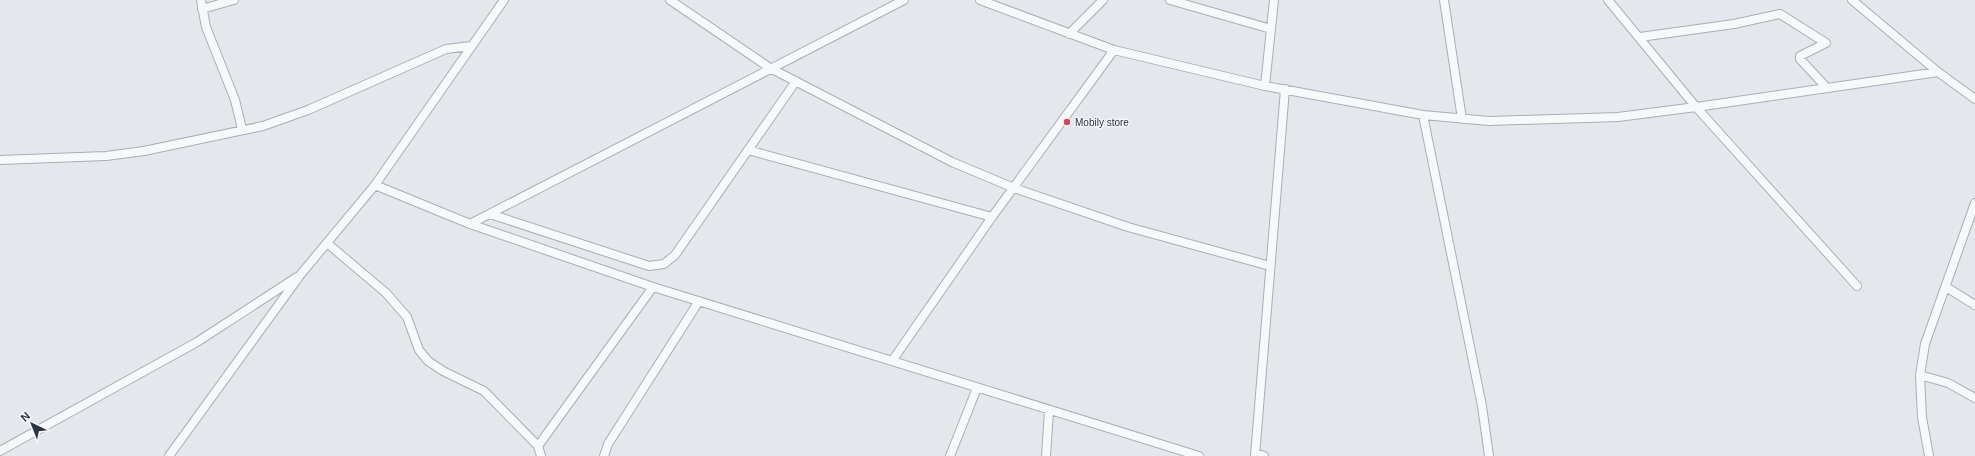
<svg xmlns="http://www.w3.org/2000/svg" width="1975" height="456" font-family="Helvetica,sans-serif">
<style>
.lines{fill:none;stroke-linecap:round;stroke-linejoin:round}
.street-casing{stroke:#a9aeb7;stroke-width:10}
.street{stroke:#f7f8fa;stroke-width:8}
.poi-dot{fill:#d1495b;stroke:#f4f6f9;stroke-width:1.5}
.labels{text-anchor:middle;stroke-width:3;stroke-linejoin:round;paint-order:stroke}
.poi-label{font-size:10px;fill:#2b3445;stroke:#f4f6f9;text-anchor:start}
</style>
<rect width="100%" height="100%" fill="#e4e7ec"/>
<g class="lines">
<g class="street-casing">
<path id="street" d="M201,0L206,27L235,100L242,129
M670,0L770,68L952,162L1014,188L1128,227L1270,266
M980,0L1114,50L1265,86L1423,115L1489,121L1618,117L1696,107
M1170,0L1271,29
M1444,0L1462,119
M1608,0L1696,107
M1852,0L1938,72L1975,99
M202,9L234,0
M1069,34L1103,0
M1640,37L1734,24L1780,14L1826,43L1800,56V59L1827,88
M1265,86L1274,0
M1423,115L1482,406L1489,456
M748,150L992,217
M0,160L106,156L144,151L263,126L308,110L446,49L471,46
M375,185L470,224L653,287L1199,456
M490,214L649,266L664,264L675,255L796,81
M470,224L904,0
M327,243L386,293L407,317L419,350L428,361L443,371L484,391L538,446L541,456
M1857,286L1696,107L1938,72
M1946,287L1975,305
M892,361L992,217L1114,50
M1920,375L1948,383L1975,398
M538,446L653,287
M0,451L197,342L297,277
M1255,453L1264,456
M169,456L301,274L375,185L504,0
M604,456L608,444L699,301
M950,456L977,388
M1046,456L1049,411
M1255,456L1285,89
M1929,456L1922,417L1920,375L1925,344L1975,203"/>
</g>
<use href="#street" class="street"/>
</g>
<circle class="poi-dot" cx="1067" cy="122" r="4"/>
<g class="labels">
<g class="poi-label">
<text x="1075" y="126">Mobily store</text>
</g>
</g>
<g transform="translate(32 424) rotate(317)" stroke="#f4f6f9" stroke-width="3" paint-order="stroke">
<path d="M0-3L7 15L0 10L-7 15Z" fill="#2b3445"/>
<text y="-6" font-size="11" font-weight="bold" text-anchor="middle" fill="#2b3445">N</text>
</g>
</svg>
